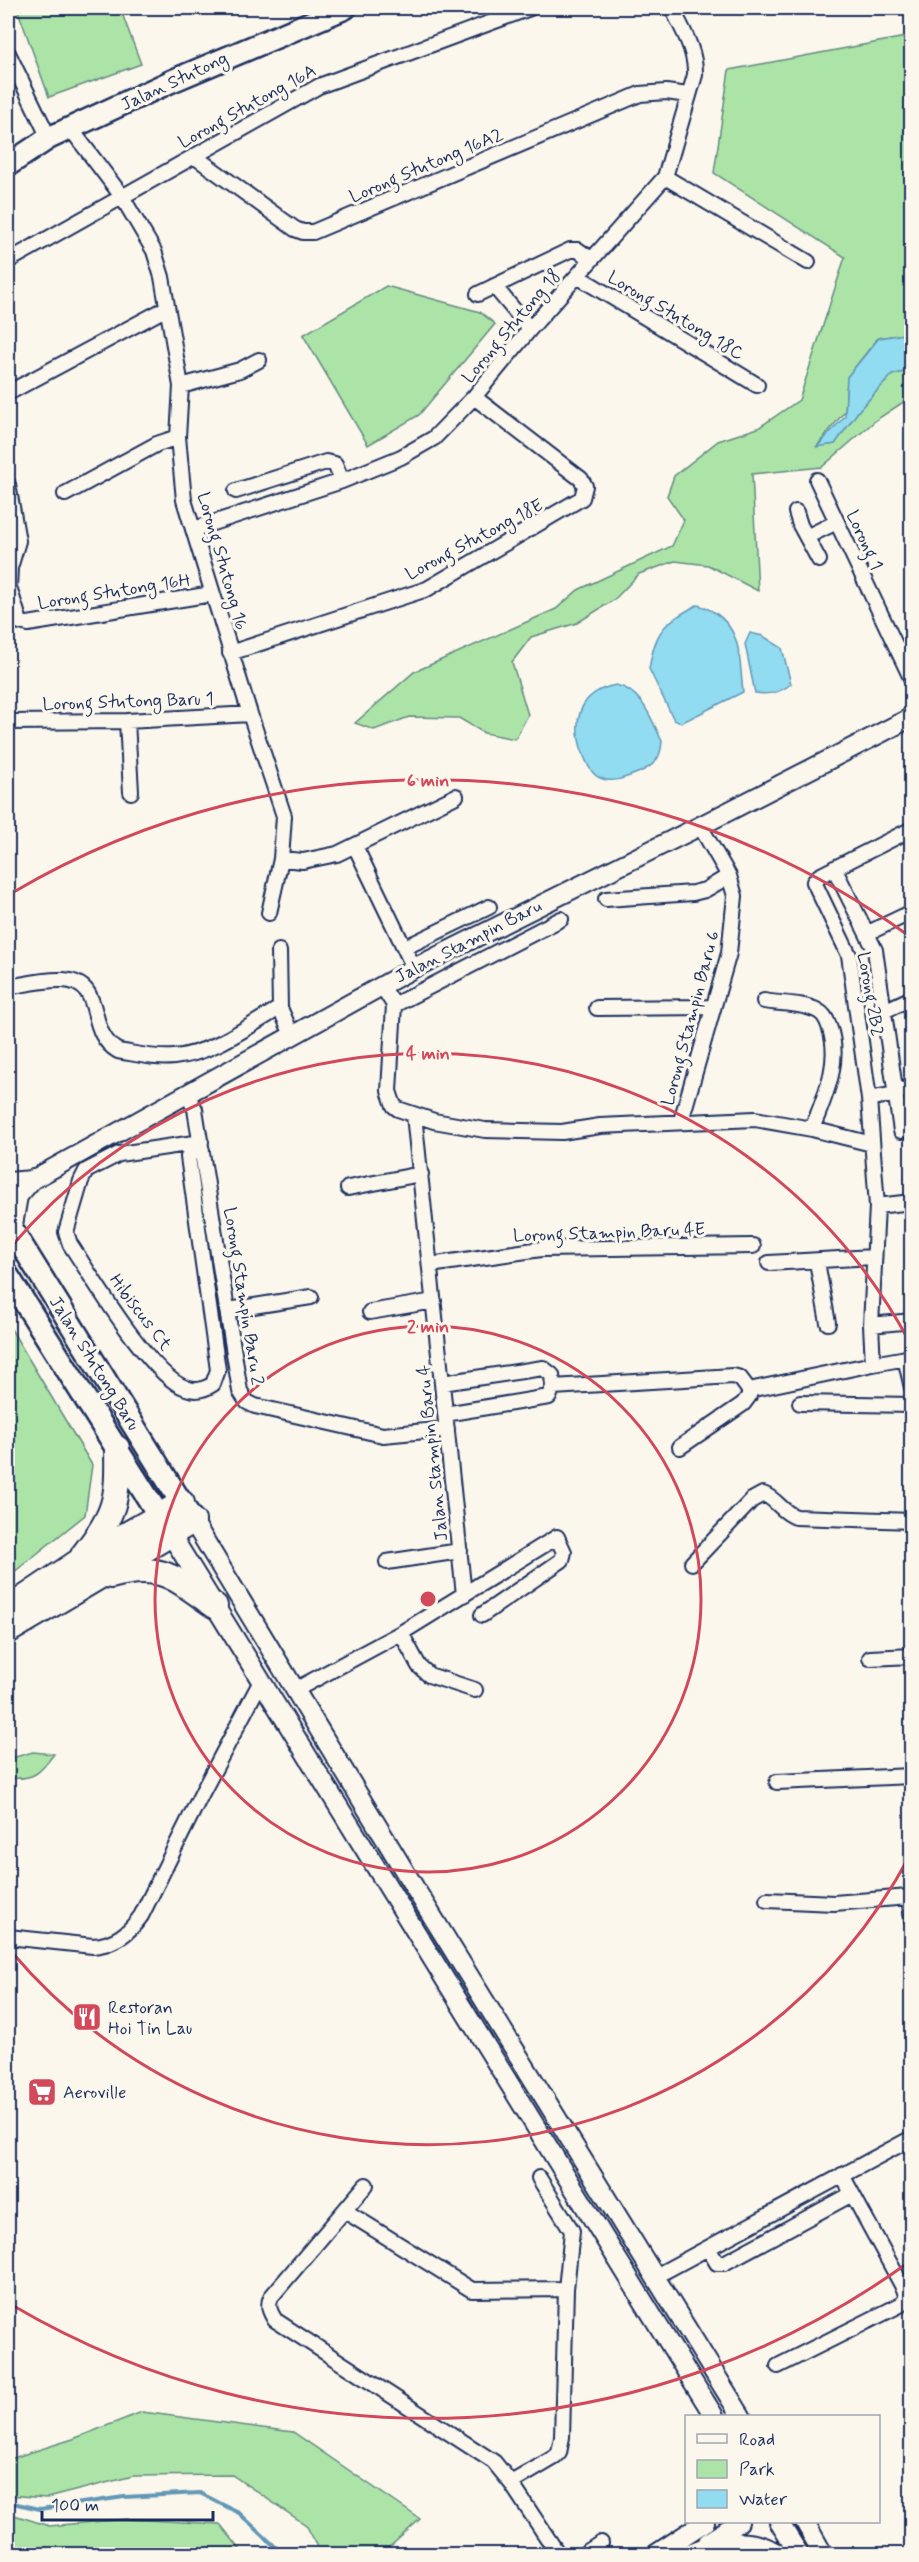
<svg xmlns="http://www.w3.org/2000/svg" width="919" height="2562" font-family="Mynerve,sans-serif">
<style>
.green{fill:#ace4a7;stroke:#648a82;stroke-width:1.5}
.water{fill:#91dcf1;stroke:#6297b6;stroke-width:1.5}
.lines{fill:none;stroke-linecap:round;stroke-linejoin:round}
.stream{stroke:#6297b6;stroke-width:4}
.street-casing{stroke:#1b2f5e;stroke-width:18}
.secondary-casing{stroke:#1b2f5e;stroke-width:22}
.primary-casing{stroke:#1b2f5e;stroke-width:26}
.highway-casing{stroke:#1b2f5e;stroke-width:28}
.street{stroke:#fbf7ec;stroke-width:14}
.secondary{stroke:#fbf7ec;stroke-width:18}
.primary{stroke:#fbf7ec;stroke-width:21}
.highway{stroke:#fbf7ec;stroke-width:24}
.ring{fill:none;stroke:#d1495b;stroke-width:3}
.labels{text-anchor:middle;stroke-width:6;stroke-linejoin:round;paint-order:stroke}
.street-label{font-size:18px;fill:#1b2f5e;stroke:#fbf7ec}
.poi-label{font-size:18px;fill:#1b2f5e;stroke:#fbf7ec;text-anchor:start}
.centre{fill:#d1495b;stroke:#fbf7ec;stroke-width:3}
.ring-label{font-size:18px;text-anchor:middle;font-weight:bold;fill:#d1495b;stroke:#fbf7ec;stroke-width:6;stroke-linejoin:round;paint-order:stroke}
</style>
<rect width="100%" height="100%" fill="#fbf7ec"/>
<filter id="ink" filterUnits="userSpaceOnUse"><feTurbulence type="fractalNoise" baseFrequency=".0167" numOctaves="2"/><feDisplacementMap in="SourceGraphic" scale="12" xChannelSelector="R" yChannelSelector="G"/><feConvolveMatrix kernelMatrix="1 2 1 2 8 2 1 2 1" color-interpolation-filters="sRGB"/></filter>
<g filter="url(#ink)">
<path class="green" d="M17,8H120L141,64L49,97Z
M911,36V333L878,338L847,377L845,411L817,446L835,444L859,410L892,375L911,370V397L876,420L822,467L752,474L758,591L708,565L675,561L639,574L614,600L577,623L531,637L512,662L528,715L515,739L484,733L459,718L409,717L374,730L355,723L414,672L556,609L578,590L672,546L684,520L667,496L674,476L718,441L758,428L799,400L845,257L714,173L729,70Z
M386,286L480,312L495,324L419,415L368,445L303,335Z
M8,1324L92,1465L85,1515L8,1577Z
M33,1752L54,1754C39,1774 34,1780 8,1778V1759Z
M142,2412L293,2432L420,2519L382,2554H322L306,2525L232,2475L133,2476L47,2498L8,2495V2456L13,2458L73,2439Z
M8,2513L49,2526L126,2519L220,2524L244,2554H31L8,2548Z"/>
<path class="water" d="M911,333V370L892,375L859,410L835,444L817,447L845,416L847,377L879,338Z
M697,605C704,606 708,609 714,612C743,631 739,660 743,692L681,723L674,720L649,669C656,629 663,624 697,605Z
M750,633L763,636L782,648L791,684C779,693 770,695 755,693L745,644Z
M616,685C643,691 651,719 662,741C661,758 655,765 640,772C627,777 613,784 600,778C592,775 587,764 584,756C571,724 577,692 616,685Z"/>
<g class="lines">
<path class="stream" d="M8,2502L40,2509L124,2497L200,2493L239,2513L283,2554"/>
<g class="street-casing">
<path id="street" d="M8,53L49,138
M71,129L121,195L154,251L162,277L181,386L178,437L184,500L250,714L284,816L281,859L269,913
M194,156L295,229L303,232H313L640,94L666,92L688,95
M665,177L808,262
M8,261L319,86L530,8
M577,276L757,385
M494,286L530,329
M478,294L570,250H578L591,259
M181,386L240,370L259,360
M8,393L167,308
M817,480L912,680
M8,484L18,541L10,568L9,587L20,622L28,624L212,594
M236,491L326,462L335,464L342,481
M65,494L157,444L178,437
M796,512L800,525L819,560
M194,529L342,481L401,457L434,438L474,397L530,329L665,177L695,75C696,50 682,29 672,8
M808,536L837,522
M230,653L427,589L582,498L585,486L581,479L474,397
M127,721L131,792
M8,722L127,721L250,714
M912,829L819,876L814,882L849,955L869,1099L877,1206L871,1325L873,1364L912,1357
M355,846L414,968
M281,859L303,861L337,854L456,796
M834,868L875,950L901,1131
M606,899L693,893L705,890L729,876
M868,933L912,912
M406,947L489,907
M382,986L394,1005L389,1091L394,1106L398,1109L434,1121L485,1130L562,1132L600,1126L755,1119L812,1129L872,1144
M8,987C25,984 45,979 63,980C107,983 84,1031 118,1051C137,1054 156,1059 174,1057C212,1054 248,1026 280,1008L279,951
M764,1001C780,1004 804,1003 818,1011C824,1014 827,1020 829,1026C842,1061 825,1096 812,1129
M394,1005L561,919
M280,1008L292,1035
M597,1008L713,1007
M884,1011L912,998
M187,1094L195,1109L240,1391L247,1402L255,1406L383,1435L447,1429
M869,1099L895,1094L912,1086
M414,1115L464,1595
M681,1121L729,953L735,896L729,876L700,826
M201,1142L119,1154L86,1171L81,1181L66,1232L70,1244C92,1277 151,1377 186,1388C196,1392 204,1390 213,1384L218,1370L188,1157L190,1152L202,1150
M348,1188L421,1174
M877,1206L912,1202
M817,1262L828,1323
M769,1263L873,1257
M430,1265L541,1249L753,1246
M228,1310L311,1297
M370,1312L434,1301
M871,1325L912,1321
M905,1358L912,1388
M442,1383L543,1368L552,1375L553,1387L549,1397L445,1414
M553,1387L733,1376L740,1378L749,1390
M749,1390L873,1364
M800,1403L912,1405
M680,1447L743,1404L749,1396V1390
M387,1562L460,1551
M692,1563L752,1500L763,1494C776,1498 781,1512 796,1517L912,1521
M401,1633L419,1666L429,1675L475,1690
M870,1658L912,1656
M295,1690L401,1633L557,1537L564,1552L562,1560L482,1615
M777,1782L912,1776
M767,1900L834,1903L909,1897L912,1920
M8,1937L93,1946C115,1944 128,1934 141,1916L203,1791L261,1681
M366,2185L271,2297C267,2306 270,2312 275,2320L494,2462L511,2483L558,2554
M345,2211L472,2290L566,2289
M708,2248L717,2263H724L852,2194
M654,2277L912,2138
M778,2366L900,2305L907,2299L904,2289L842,2175
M511,2483L555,2457L559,2453L562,2437L566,2289L572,2231L539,2178
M584,2554L601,2543"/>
</g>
<g class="secondary-casing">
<path id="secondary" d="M8,1182L32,1180L414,968L700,826L912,717
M12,1231L18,1196L32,1180
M193,1521L416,1890L741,2416
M170,1533L714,2416
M779,2522L799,2554
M805,2522L823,2554
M708,2542L739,2522
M690,2553C720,2540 751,2537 780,2554
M656,2554L705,2522"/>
</g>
<g class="primary-casing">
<path id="primary" d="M8,165L49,138L172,81L345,8
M8,1223L189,1515
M8,1276L168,1530"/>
</g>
<g class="highway-casing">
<path id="highway" d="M83,1555C116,1512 118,1502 117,1448
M111,1576C162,1562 174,1578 215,1606
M8,1609L78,1562L182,1503
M8,1631L193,1521"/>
</g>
<use href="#street" class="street"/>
<use href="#secondary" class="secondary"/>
<use href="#primary" class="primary"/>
<use href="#highway" class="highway"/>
</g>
</g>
<g class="ring">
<circle cx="428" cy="1599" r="273"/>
<path d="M910 1855A546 546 0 0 1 10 1950M10 1248A546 546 0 0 1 910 1343"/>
<path d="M909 2262A819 819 0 0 1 12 2305M12 893A819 819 0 0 1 909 936"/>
</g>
<defs>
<g id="restaurant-square" transform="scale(1.5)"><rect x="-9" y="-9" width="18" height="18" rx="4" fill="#d1495b" stroke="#fbf7ec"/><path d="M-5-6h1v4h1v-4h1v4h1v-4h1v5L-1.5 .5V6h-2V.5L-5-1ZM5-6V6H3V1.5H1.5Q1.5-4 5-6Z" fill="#fff"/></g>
<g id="supermarket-square" transform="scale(1.5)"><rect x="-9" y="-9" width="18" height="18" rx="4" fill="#d1495b" stroke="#fbf7ec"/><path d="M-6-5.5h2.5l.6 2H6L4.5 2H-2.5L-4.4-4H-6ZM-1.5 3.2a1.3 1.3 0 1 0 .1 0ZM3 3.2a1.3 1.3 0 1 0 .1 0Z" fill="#fff"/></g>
</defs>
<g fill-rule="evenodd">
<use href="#restaurant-square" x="87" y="2017"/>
<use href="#supermarket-square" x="42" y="2092"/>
</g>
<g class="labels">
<g class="street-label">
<text transform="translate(174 81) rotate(-25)" y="6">Jalan Stutong</text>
<text transform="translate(247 106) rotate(-29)" y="6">Lorong Stutong 16A</text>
<text transform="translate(426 165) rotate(-23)" y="6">Lorong Stutong 16A2</text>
<text transform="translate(676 315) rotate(31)" y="6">Lorong Stutong 18C</text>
<text transform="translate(511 326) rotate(-50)" y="6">Lorong Stutong 18</text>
<text transform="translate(474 539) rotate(-28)" y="6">Lorong Stutong 18E</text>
<text transform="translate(865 540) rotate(65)" y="6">Lorong 1</text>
<text transform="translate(223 561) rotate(74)" y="6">Lorong Stutong 16</text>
<text transform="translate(114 591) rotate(-9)" y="6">Lorong Stutong 16H</text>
<text transform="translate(128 701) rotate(-2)" y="6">Lorong Stutong Baru 1</text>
<text transform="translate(468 941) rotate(-27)" y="6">Jalan Stampin Baru</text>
<text transform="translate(871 994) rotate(80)" y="6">Lorong 2B2</text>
<text transform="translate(690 1018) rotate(-75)" y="6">Lorong Stampin Baru 6</text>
<text transform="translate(609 1232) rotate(-2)" y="6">Lorong Stampin Baru 4E</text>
<text transform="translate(244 1296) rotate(81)" y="6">Lorong Stampin Baru 2</text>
<text transform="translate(141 1312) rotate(53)" y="6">Hibiscus Ct</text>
<text transform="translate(95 1363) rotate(58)" y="6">Jalan Stutong Baru</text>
<text transform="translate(432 1453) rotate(-96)" y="6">Jalan Stampin Baru 4</text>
</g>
<g class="poi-label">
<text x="108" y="2013">Restoran<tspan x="108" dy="21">Hoi Tin Lau</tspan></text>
<text x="63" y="2098">Aeroville</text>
</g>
</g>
<circle cx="428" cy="1599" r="9" class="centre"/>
<g class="ring-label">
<text x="428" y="786">6 min</text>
<text x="428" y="1059">4 min</text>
<text x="428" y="1332">2 min</text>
</g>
<rect width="919" height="2562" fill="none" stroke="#fbf7ec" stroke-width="30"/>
<rect x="15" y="15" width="889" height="2532" fill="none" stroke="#1b2f5e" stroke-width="2" filter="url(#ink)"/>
<rect x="685" y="2415" width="195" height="108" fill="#fbf7ec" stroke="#a1a7b3" stroke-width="1.5"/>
<rect x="697" y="2434" width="30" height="9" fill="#fbf7ec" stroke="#a1a7b3" stroke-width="1.5"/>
<text x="739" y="2445" font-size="18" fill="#1b2f5e">Road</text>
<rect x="697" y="2460" width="30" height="18" fill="#ace4a7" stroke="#a1a7b3" stroke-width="1.5"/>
<text x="739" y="2475" font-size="18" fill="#1b2f5e">Park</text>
<rect x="697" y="2490" width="30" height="18" fill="#91dcf1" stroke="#a1a7b3" stroke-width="1.5"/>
<text x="739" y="2505" font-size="18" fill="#1b2f5e">Water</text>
<path d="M42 2511v9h171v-9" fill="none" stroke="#1b2f5e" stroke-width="3"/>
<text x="51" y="2511" font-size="18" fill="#1b2f5e" stroke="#fbf7ec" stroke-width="4.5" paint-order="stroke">100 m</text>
</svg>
